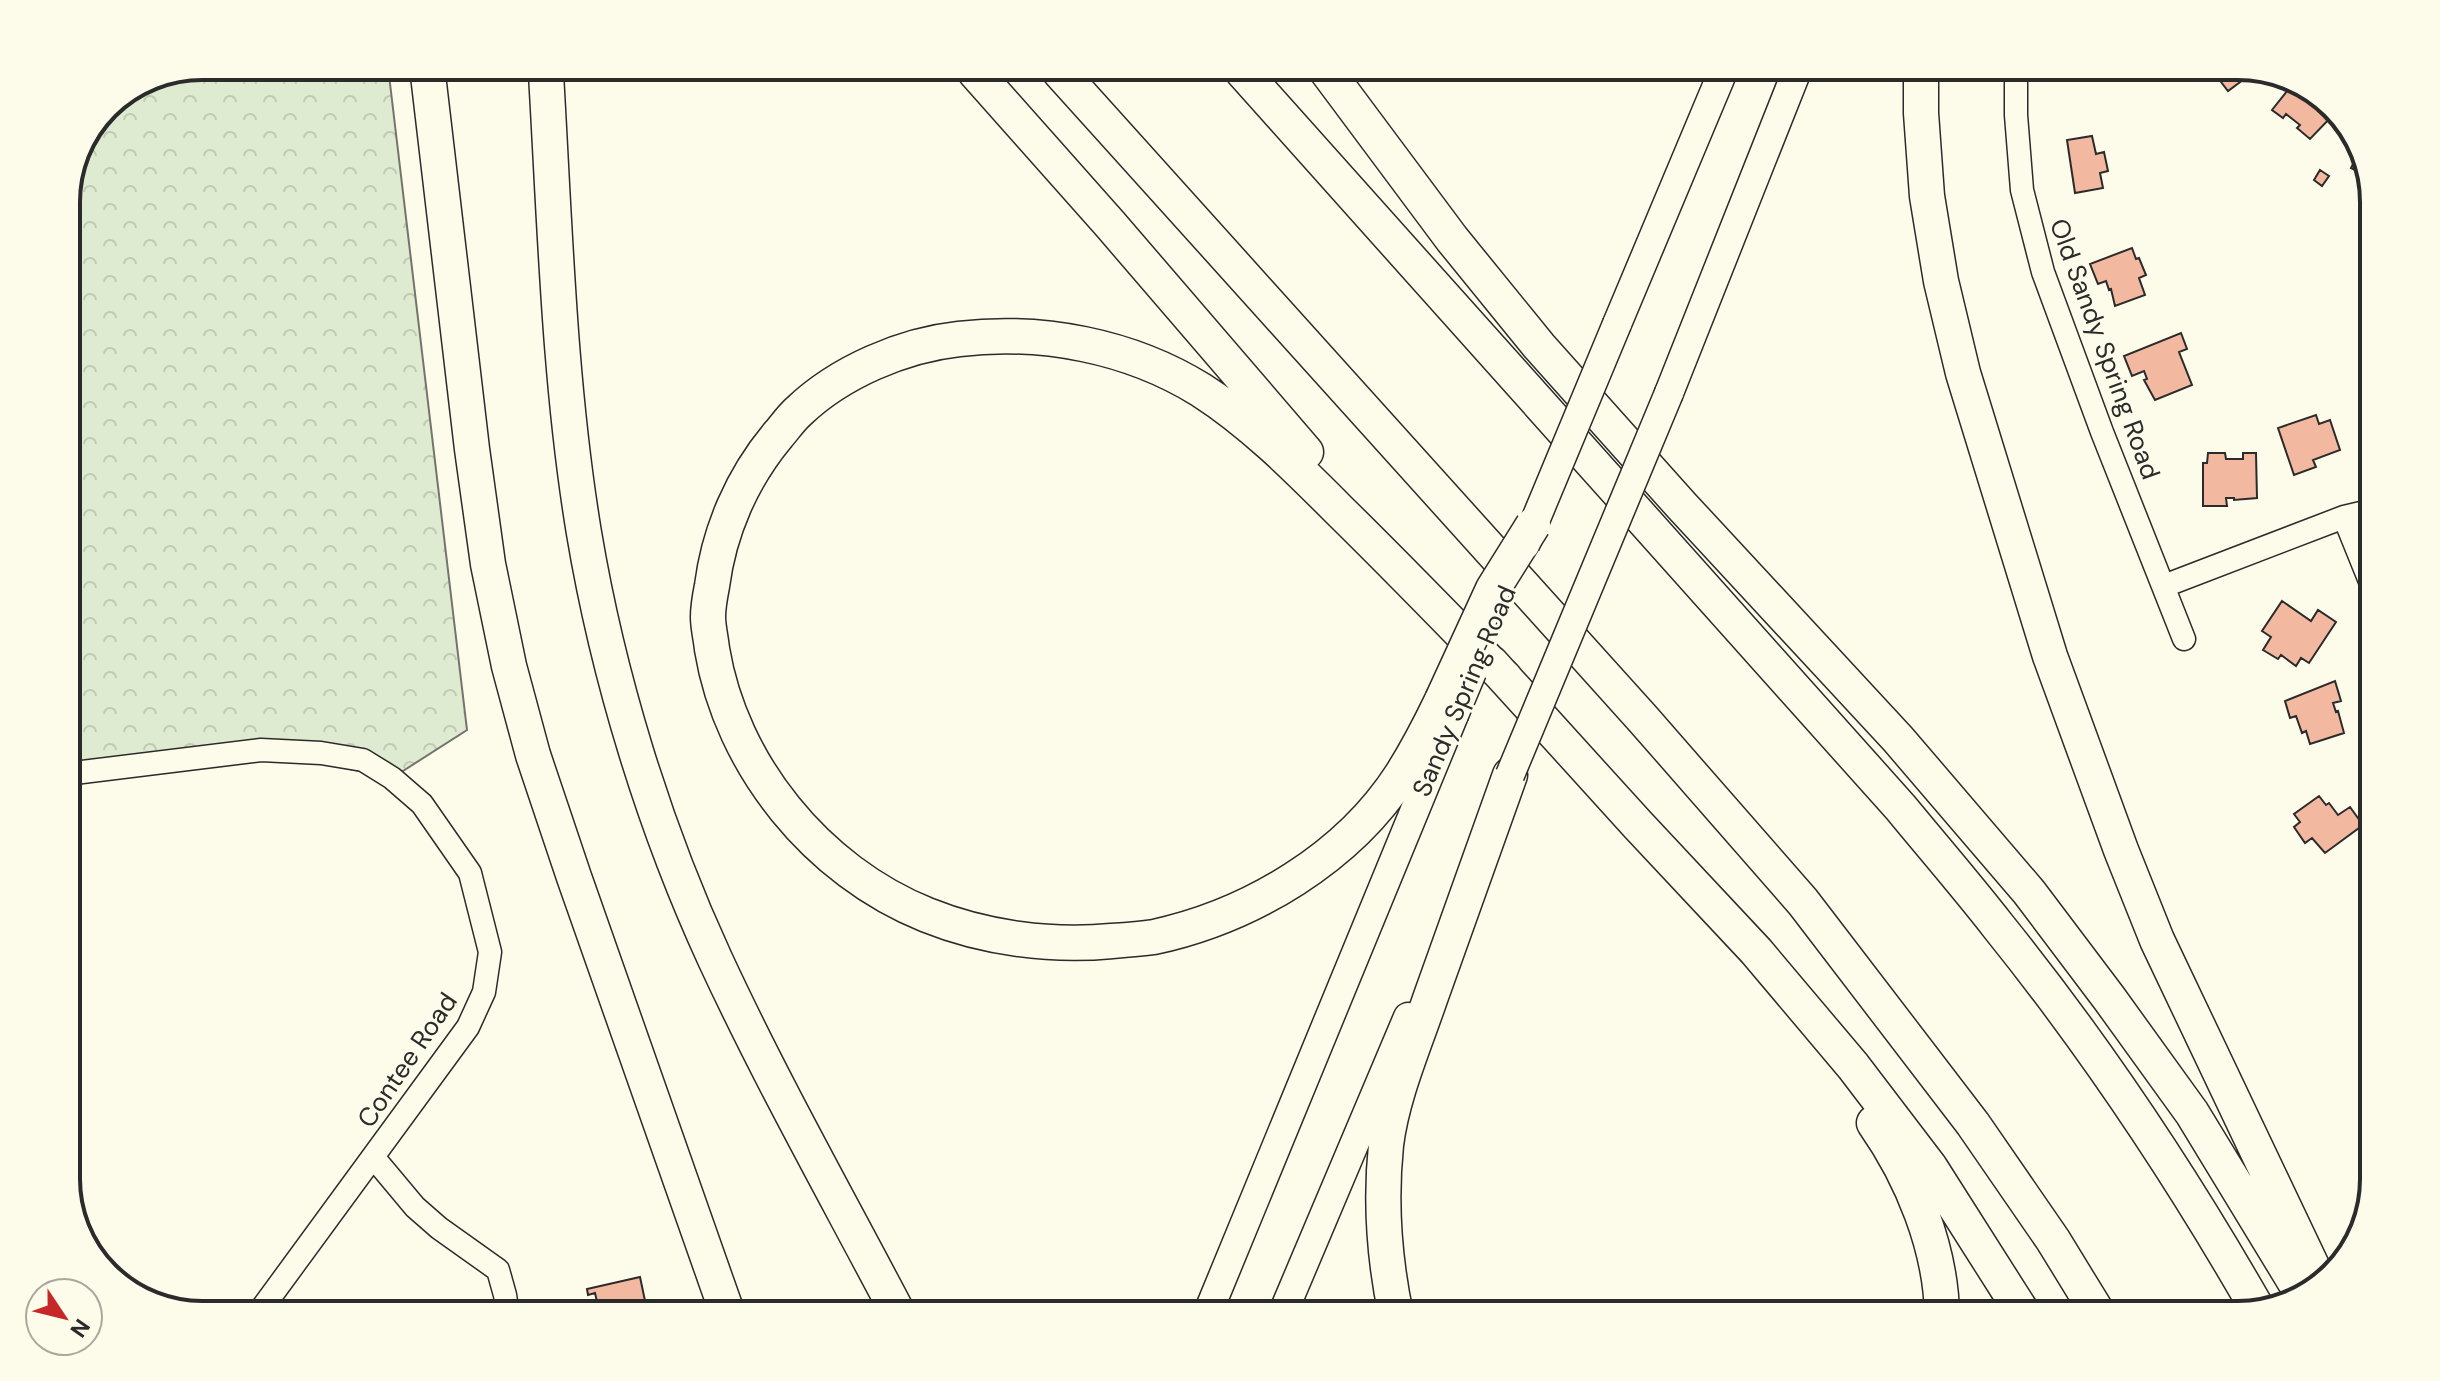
<svg xmlns="http://www.w3.org/2000/svg" width="2440" height="1381" font-family="'DM Sans',sans-serif">
<style>
.forest{fill:url(#forest-crowns);stroke:#74746e;stroke-width:2}
.building{fill:#f2b8a0;stroke:#2b2b2b;stroke-width:2}
.lines{fill:none;stroke-linecap:round;stroke-linejoin:round}
.minor-casing{stroke:#2b2b2b;stroke-width:25}
.major-casing{stroke:#2b2b2b;stroke-width:31}
.highway-casing{stroke:#2b2b2b;stroke-width:37}
.minor{stroke:#fdfbea;stroke-width:22}
.major{stroke:#fdfbea;stroke-width:28}
.highway{stroke:#fdfbea;stroke-width:34}
.major-bridge-casing{stroke:#2b2b2b;stroke-width:31;stroke-linecap:butt}
.highway-bridge-casing{stroke:#2b2b2b;stroke-width:37;stroke-linecap:butt}
.major-bridge{stroke:#fdfbea;stroke-width:28}
.highway-bridge{stroke:#fdfbea;stroke-width:34}
.labels{text-anchor:middle;stroke-width:6;stroke-linejoin:round;paint-order:stroke}
.street-label{font-size:26px;fill:#2b2b2b;stroke:#fdfbea}
.rim{fill:none;stroke:#2b2b2b;stroke-width:4}
</style>
<defs>
<pattern id="forest-crowns" width="20" height="18" patternUnits="userSpaceOnUse" patternTransform="scale(2)"><rect width="20" height="18" fill="#deebd1"/><path d="M2 6a3 3 0 1 1 6 0M12 15a3 3 0 1 1 6 0" fill="none" stroke="#bfcab4"/></pattern>
</defs>
<rect width="100%" height="100%" fill="#fdfbea"/>
<path class="forest" d="M389,75L467,730L392,778L260,750L66,770V194L106,106L150,76Z"/>
<path class="building" d="M2214,66H2238L2255,71L2228,91L2218,78L2221,76Z
M2083,67H2117L2116,74Z
M2295,81L2306,84L2335,113L2310,139L2297,128L2300,125L2286,114L2283,118L2272,110Z
M2092,136L2096,154L2104,152L2108,171L2100,173L2103,188L2075,193L2067,140Z
M2360,150L2369,177L2351,168Z
M2320,170L2329,176L2322,186L2314,180Z
M2132,248L2136,259L2139,258L2146,275L2139,278L2145,295L2115,306L2111,289L2109,290L2106,281L2098,284L2090,264Z
M2181,333L2187,349L2179,352L2192,385L2155,400L2144,380L2147,379L2144,371L2132,376L2124,356Z
M2374,414V452H2372L2368,415Z
M2316,415L2319,424L2330,420L2340,450L2313,460L2316,467L2294,475L2278,428Z
M2208,453H2225L2226,459H2243V453H2256L2257,498L2234,500V498H2226L2227,506H2203V463H2207Z
M2282,601L2311,621L2318,610L2336,622L2309,663L2301,658L2296,666L2281,655L2278,659L2263,650L2271,637L2262,631Z
M2335,681L2341,701L2333,703L2336,712L2338,711L2344,733L2310,744L2306,731L2302,733L2296,716L2290,718L2285,701Z
M2319,796L2326,805L2329,803L2338,815L2350,807L2363,825L2325,853L2312,838L2305,843L2294,827L2300,822L2294,814Z
M640,1277L648,1315H600L595,1293L588,1295L587,1289Z"/>
<g class="lines">
<g class="minor-casing">
<path id="minor" d="M2016,67V115L2022,190L2043,272L2102,432L2184,639
M2344,517L2374,591
M2164,586L2344,517L2374,510
M66,774L261,750L321,753L363,760L392,778L422,804L470,873L490,952L484,992L468,1027L257,1315
M374,1158L415,1207L439,1228L498,1270L505,1295L508,1315"/>
</g>
<g class="major-casing">
<path id="major" d="M1617,324L1724,69
M1669,393L1798,68
M1207,1315L1454,715
M1282,1315L1408,1017"/>
</g>
<g class="highway-casing">
<path id="highway" d="M1921,68V113L1927,196L1941,281L1963,373L2050,656L2121,850L2157,940L2320,1283
M1326,70L1452,239L1539,346L1682,506L1898,739L2029,892L2109,998L2192,1113L2304,1297
M1242,71L1901,808C1933,847 1967,886 1998,926C2094,1045 2182,1177 2258,1310
M975,72L1110,224L1306,452
M1060,72L1643,719L1803,902L1973,1124L2053,1240L2099,1315
M546,74C555,227 559,382 584,533C608,676 654,827 715,959C771,1080 837,1197 899,1315
M428,75L472,449L488,564L509,666L533,755L574,877L728,1315
M1491,663L1638,825L1756,951L1853,1066L1930,1167L2024,1315
M1442,700C1430,725 1417,750 1402,774C1348,858 1251,916 1154,937C1140,939 1126,940 1112,941C1051,947 984,938 927,915C817,871 731,765 712,649C711,639 708,627 708,617C708,607 710,596 712,586C719,531 742,478 778,435C785,427 791,418 799,411C840,372 903,345 959,339C1042,329 1130,346 1201,390C1254,424 1299,470 1343,514C1398,568 1451,623 1505,678
M1874,1123C1912,1177 1941,1248 1942,1315
M1396,1315C1384,1258 1380,1203 1386,1145C1392,1096 1414,1046 1430,999C1457,925 1483,850 1510,775"/>
</g>
<use href="#minor" class="minor"/>
<use href="#major" class="major"/>
<use href="#highway" class="highway"/>
<g class="major-bridge-casing">
<path id="major-bridge" d="M1525,545L1617,324
M1454,715L1472,672
M1510,775L1669,393"/>
</g>
<g class="highway-bridge-casing">
<path id="highway-bridge" d="M1442,700L1493,589L1533,525"/>
</g>
<use href="#major-bridge" class="major-bridge"/>
<use href="#highway-bridge" class="highway-bridge"/>
</g>
<g class="labels">
<g class="street-label">
<text transform="translate(2105 349) rotate(70)" y="9">Old Sandy Spring Road</text>
<text transform="translate(1464 691) rotate(-67)" y="9">Sandy Spring Road</text>
<text transform="translate(407 1060) rotate(-56)" y="9">Contee Road</text>
</g>
</g>
<path d="M0 0H2440V1381H0ZM202 80H2238A122 122 0 0 1 2360 202V1179A122 122 0 0 1 2238 1301H202A122 122 0 0 1 80 1179V202A122 122 0 0 1 202 80Z" fill="#fdfbea" fill-rule="evenodd"/>
<path class="rim" d="M202 80H2238A122 122 0 0 1 2360 202V1179A122 122 0 0 1 2238 1301H202A122 122 0 0 1 80 1179V202A122 122 0 0 1 202 80Z"/>
<g transform="translate(64 1317) rotate(125)"><circle r="38" fill="#fdfbea" stroke="#a9a89e" stroke-width="2"/>
<path d="M0-6L14 30L0 20L-14 30Z" fill="#c62828"/>
<text y="-12" font-size="22" font-weight="bold" text-anchor="middle" fill="#2b2b2b">N</text>
</g>
</svg>
